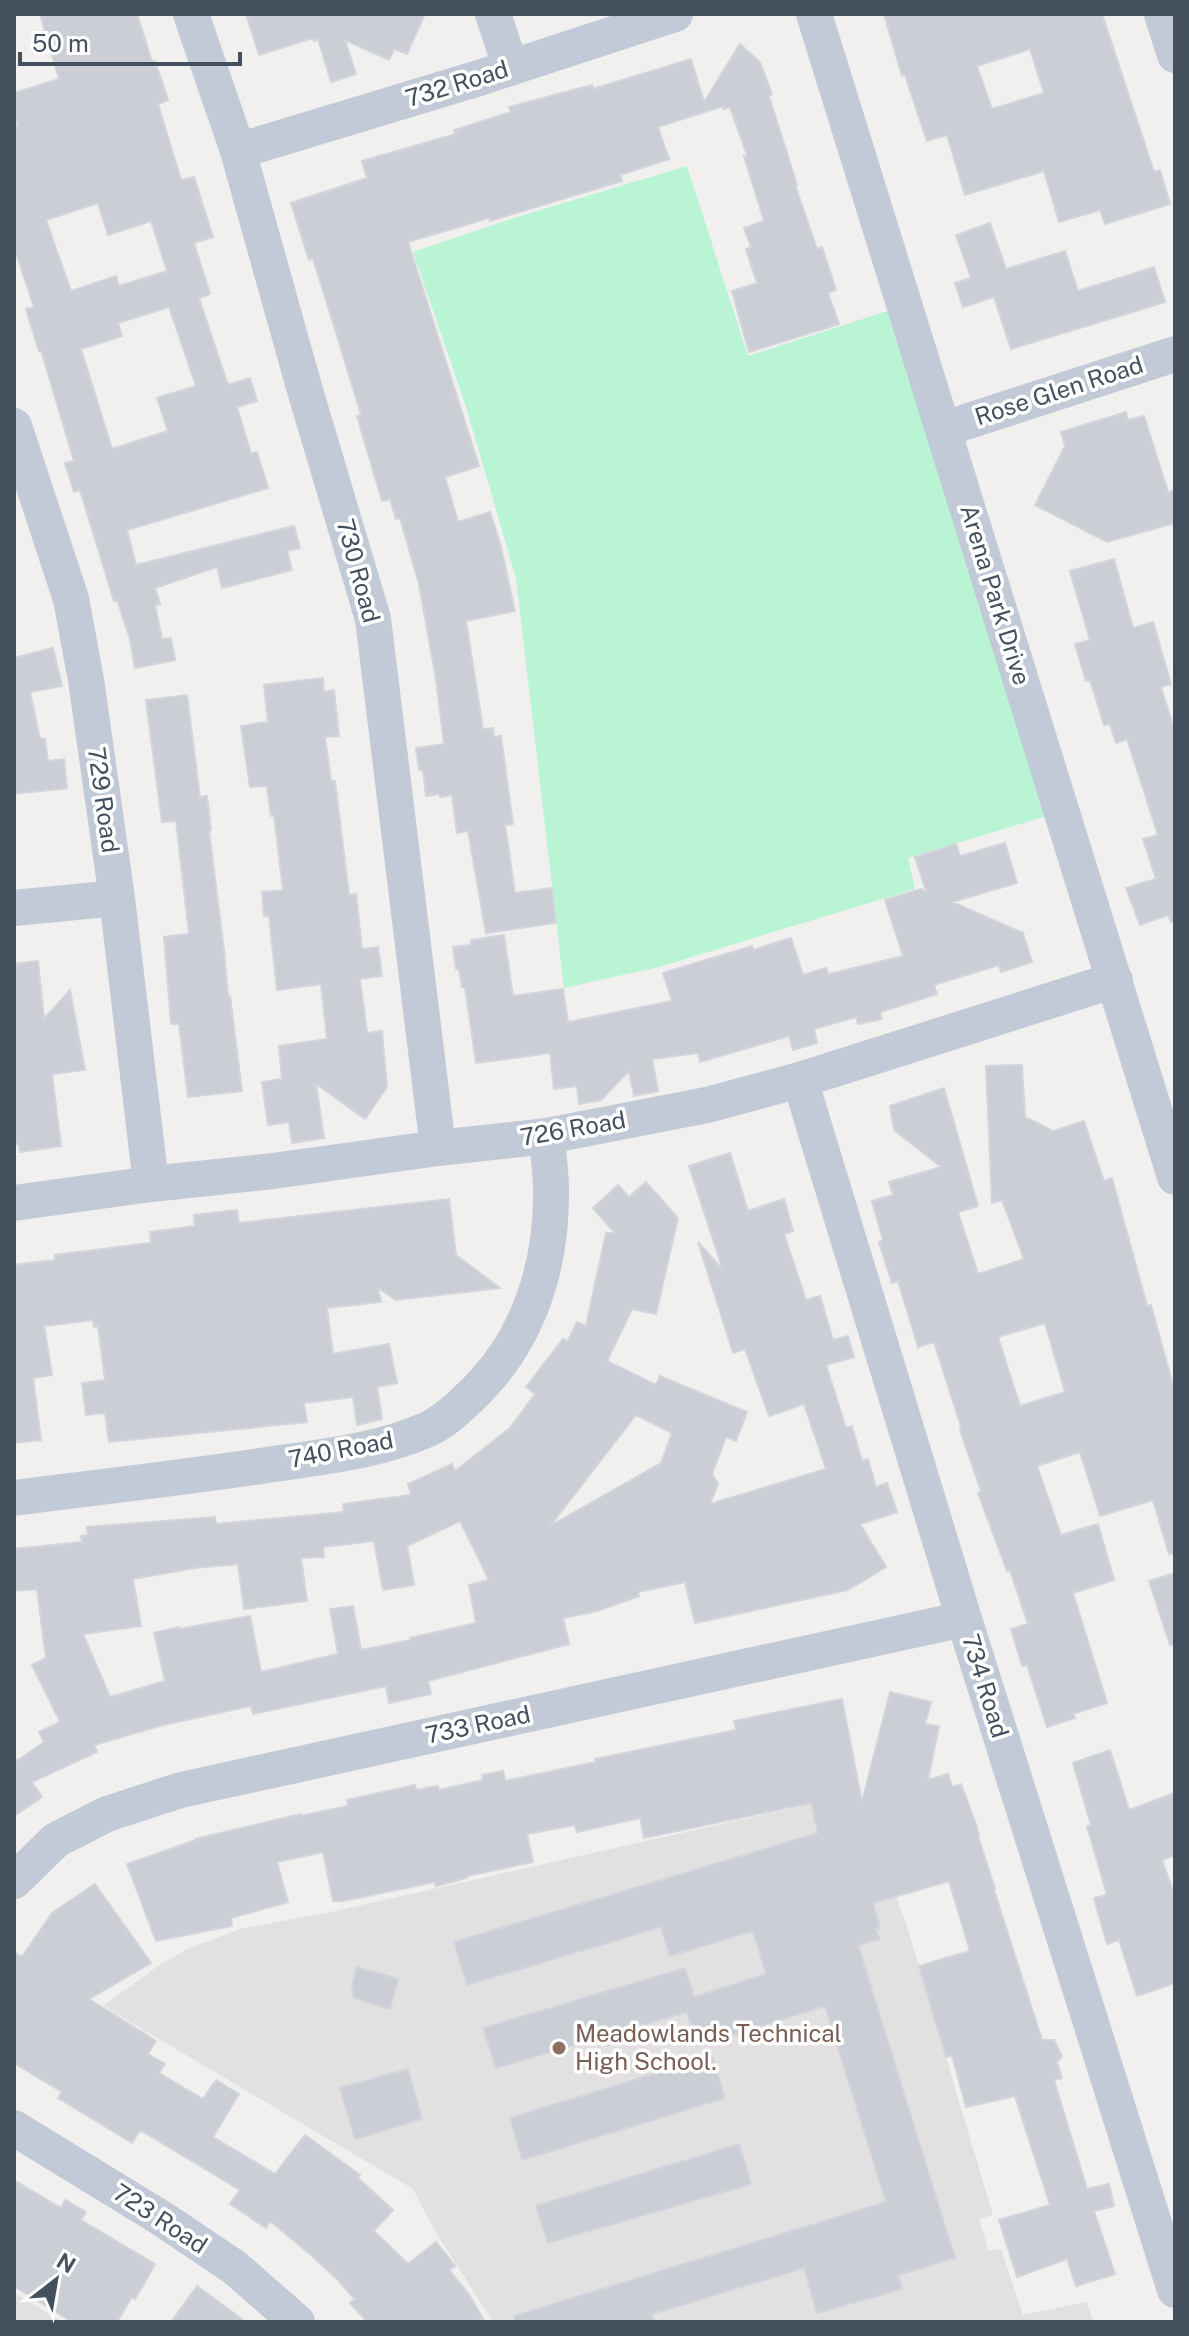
<svg xmlns="http://www.w3.org/2000/svg" width="1189" height="2336" font-family="'Public Sans',sans-serif">
<style>
.education{fill:#e3e0e1}
.green{fill:#b9f5d5}
.building{fill:#cbced5;stroke:#d3d4dc;stroke-width:2;fill-rule:evenodd}
.lines{fill:none;stroke-linecap:round;stroke-linejoin:round}
.minor{stroke:#c1cad6;stroke-width:36}
.education-dot{fill:#8d6e63;stroke:#fff;stroke-width:3}
.labels{text-anchor:middle;stroke-width:7;stroke-linejoin:round;paint-order:stroke}
.street-label{font-size:24px;fill:#45505f;stroke:#fff}
.education-label{font-size:24px;fill:#785e54;stroke:#fff;text-anchor:start}
</style>
<rect width="100%" height="100%" fill="#f2efef"/>
<path class="education" d="M860,1793L909,1933L993,2215L979,2219L989,2251L1001,2249L1023,2315L1087,2302L1093,2322H493L435,2231L413,2189L103,2006L158,1966L185,1950L240,1929L335,1911Z
M14,2293L63,2322H14Z"/>
<path class="green" d="M687,166L748,356L906,305L1063,811L908,858L915,889L659,967L564,988L516,578L466,407L413,252L517,217Z"/>
<path class="building" d="M40,14H137L152,62L155,61L168,100L158,104L181,180L194,177L213,237L194,243L210,294L199,298L228,385L250,378L257,401L237,407L251,454L257,452L268,488L127,530L136,565L294,526L300,548L287,551L292,570L222,588L217,567L155,588L160,604L155,605L162,639L171,638L175,660L135,668L130,639L117,600L114,601L80,490L74,492L65,463L74,461L41,350L39,351L26,309L34,307L14,247V127L18,126L14,110V93L59,79ZM98,203L108,235L151,221L167,271L119,286L116,276L71,291L46,220ZM169,307L196,386L157,398L168,431L112,449L81,349L122,336L118,323Z
M246,14H425L407,54L394,49L389,60L345,40L356,74L331,82L318,39L314,41L313,38L259,55Z
M884,14H1102L1154,172L1160,170L1170,204L1105,224L1100,210L1059,222L1044,171L965,195L947,135L927,141L905,75L902,76ZM1030,49L1044,93L992,109L977,66Z
M740,44L760,62L772,94L769,96L797,185H795L817,249L822,247L836,290L828,293L839,324L749,352L732,291L757,283L746,249L751,247L744,228L764,221L744,156L747,155L730,107L724,109L723,106L658,127L669,159L620,175L622,181L490,221L489,218L408,242L479,466L445,477L458,522L490,512L500,543L515,611L466,621L483,729L493,728L494,737L501,736L513,824L505,825L515,893L552,888L556,923L486,933L468,831L457,833L452,795L440,797L439,794L426,796L423,770H419L416,748L444,744L436,679L419,584L400,518L396,519L390,499L382,501L357,416L361,415L335,329L313,259L309,260L291,203L367,178L362,161L456,134L454,130L511,112L509,107L592,85L593,89L691,59L704,102Z
M990,223L1006,269L1065,251L1078,291L1154,267L1165,302L1011,349L994,297L963,307L955,283L971,278L956,235Z
M1126,412L1128,420L1144,416L1168,492L1175,490V523L1107,542L1035,505L1065,446L1061,432Z
M1114,559L1133,628L1153,622L1171,684L1161,687L1175,733V921L1171,922L1168,915L1140,925L1126,888L1156,879L1143,839L1158,835L1127,739L1116,743L1110,724L1104,725L1090,680L1086,681L1075,644L1090,640L1070,571Z
M53,648L62,686L30,692L40,739H45L48,761L64,759L67,788L14,794V658Z
M323,678L324,692L334,690L339,736L325,737L331,781H335L349,895L356,894L362,949L378,947L382,976L360,979L367,1033L382,1031L387,1087L365,1119L316,1084L324,1138L292,1143L289,1122L268,1125L262,1082L282,1079L279,1046L327,1039L321,984L277,990L269,916H264L262,892L283,890L274,815L271,816L267,786L250,787L241,726L268,722L264,685Z
M187,695L200,797L207,796L211,830L209,831L224,951L228,996H230L242,1091L188,1097L179,1024H171L164,937L189,934L176,821L162,822L146,700Z
M1005,843L1017,883L952,902L1023,933L1032,962L1001,972L999,965L934,985L937,994L880,1012L882,1019L858,1024L856,1017L814,1029L817,1043L793,1050L789,1036L700,1062L698,1053L652,1059L658,1091L634,1096L629,1071L601,1100L579,1104L577,1086L554,1089L550,1053L476,1063L465,987H462L459,969H456L453,947L471,945V940L504,935L513,996L563,989L568,1022L672,1001L663,973L752,946L753,950L791,938L803,975L826,968L828,974L838,972L903,956L885,900L921,889L926,891L915,857L956,844L960,856Z
M38,961L44,1019L70,990L85,1070L52,1074L61,1146L20,1152L19,1144H14V964Z
M1022,1065L1025,1117L1053,1131L1084,1121L1104,1181L1112,1178L1147,1306L1151,1305L1175,1393V1553L1169,1554L1153,1500L1100,1516L1080,1452L1037,1466L1061,1535L1098,1524L1114,1580L1073,1593L1107,1703L1073,1714L1075,1718L1047,1727L1027,1665L1022,1666L1011,1629L1028,1624L1010,1570L1007,1571L978,1493L981,1491L960,1430H962L934,1342L918,1347L898,1281L892,1283L879,1242L883,1240L872,1201L893,1195L889,1182L941,1167L894,1130L890,1106L944,1088L978,1206L958,1212L978,1274L1024,1259L1002,1200L992,1203L986,1066ZM1045,1323L1065,1392L1020,1406L998,1337Z
M730,1153L748,1211L784,1199L793,1231L784,1234L806,1300L820,1296L833,1340L848,1336L854,1357L826,1365L846,1428L852,1426L862,1461L868,1459L876,1487L887,1483L897,1512L860,1524L886,1567L848,1590L695,1623L685,1582L638,1592L639,1596L597,1611L563,1618L569,1644L428,1681L431,1694L389,1703L386,1686L253,1714L251,1706L163,1725L94,1745L97,1752L32,1782L42,1797L14,1816V1757L17,1761L44,1742L39,1732L60,1722L32,1665L46,1658L37,1589L14,1591V1549L82,1542L81,1536L88,1535L87,1527L215,1517L216,1524L344,1512L343,1504L411,1495L408,1484L452,1464L455,1471L510,1428L535,1394L526,1387L563,1339L568,1341L577,1322L586,1326L606,1233H615L593,1208L618,1185L629,1197L646,1182L678,1218L656,1314L632,1309L607,1361L656,1385L660,1376L747,1412L736,1441L726,1437L712,1474L718,1484L710,1504L826,1469L804,1404L769,1416L745,1349L733,1353L698,1242L723,1270L689,1166ZM636,1415L672,1433L661,1463L550,1526ZM460,1521L489,1580L469,1585L476,1623L410,1638L411,1640L361,1650L353,1606L330,1609L338,1654L261,1672L250,1616L179,1629V1627L154,1633L165,1681L110,1697L83,1634L141,1626L133,1579L195,1568L238,1564L244,1609L307,1601L301,1558L324,1557L323,1547L374,1541L383,1590L414,1585L407,1546Z
M449,1199L456,1255L500,1288L396,1300L378,1288L381,1302L327,1308L333,1354L389,1344L397,1383L377,1387L382,1419L357,1425L353,1397L304,1403L307,1422L109,1442L105,1413L86,1415L82,1383L105,1380L98,1326L94,1327L93,1320L44,1326L52,1375L33,1378L41,1440L14,1443V1265L55,1260V1255L151,1243L150,1232L195,1226L194,1215L237,1210L239,1223Z
M1175,1573V1645H1170L1149,1581Z
M890,1692L931,1702L925,1724L939,1726L928,1780L948,1774L952,1787L961,1784L976,1824L979,1836H978L995,1889L994,1890L1042,2040H1054L1062,2056L1057,2062L1062,2078L1054,2080L1087,2189L1109,2184L1114,2206L1094,2211L1115,2274L1076,2286L1067,2259L1017,2277L999,2220L1050,2205L1015,2096L966,2107L952,2055L946,2057L919,1966L970,1951L949,1881L873,1903L880,1928L876,1929L879,1939L858,1945L955,2258L898,2275L902,2289L817,2313L804,2268L652,2314L654,2322H515L514,2316L886,2202L825,2006L697,2046L687,2012L496,2068L483,2028L685,1968L694,1997L766,1974L753,1931L670,1956L661,1927L467,1985L454,1942L818,1833L811,1803L644,1838L640,1818L577,1832L575,1825L527,1834L533,1862L467,1876V1878L436,1886L435,1882L343,1901H333L323,1852L277,1862L288,1902L231,1918L232,1926L156,1941L127,1864L196,1840L195,1839L301,1814V1816L348,1806L347,1800L415,1785L416,1790L438,1786L439,1790L483,1780L482,1775L503,1771L505,1781L596,1762L595,1759L736,1730L734,1721L842,1699L862,1802Z
M1110,1750L1129,1810L1175,1793V1855L1162,1860L1175,1897V1983L1137,1996L1119,1940L1107,1944L1094,1898L1107,1895L1087,1826L1091,1825L1073,1763Z
M95,1884L151,1963L89,1999L156,2041L148,2054L165,2064L159,2073L203,2099L216,2080L239,2094L213,2137L275,2174L305,2135L360,2175L358,2178L393,2210L374,2231L408,2264L436,2242L455,2266L449,2270L468,2293L485,2322H367L350,2303L355,2299L335,2277L312,2256L270,2221L266,2228L230,2204L240,2190L140,2130L132,2143L58,2098L62,2092L14,2063V1952L22,1957L52,1913Z
M357,1967L398,1979L390,2009L354,1998L352,1985Z
M712,2056L725,2098L522,2160L510,2118Z
M408,2069L422,2119L355,2139L340,2088Z
M739,2144L751,2184L548,2243L536,2206Z
M14,2180L61,2208L65,2200L86,2212L81,2220L155,2264L135,2299L132,2297L117,2322H72L14,2286Z
M197,2286L246,2322H171Z"/>
<g class="lines">
<path class="minor" d="M191,14L238,151L304,387L373,619L438,1148
M493,14L511,68
M814,14L1175,1177
M1162,14L1175,55
M238,151L479,78L675,14
M14,426L71,599L86,680L117,898L151,1184
M944,429L1175,354
M14,908L117,898
M800,1080L964,1619L1175,2290
M14,1203L151,1184L273,1171L438,1148L547,1136L707,1105L800,1080L1115,980
M14,1498C98,1487 183,1478 267,1465C321,1457 375,1452 426,1430C445,1422 463,1404 478,1389C530,1336 552,1264 551,1190C551,1172 548,1154 547,1136
M14,1881L56,1840L107,1814L181,1790L964,1619
M14,2128L161,2218L234,2267L297,2322"/>
</g>
<circle class="education-dot" cx="559" cy="2048" r="8"/>
<g class="labels">
<g class="street-label">
<text transform="translate(457 84) rotate(-17)" y="8">732 Road</text>
<text transform="translate(1059 391) rotate(-18)" y="8">Rose Glen Road</text>
<text transform="translate(358 571) rotate(75)" y="8">730 Road</text>
<text transform="translate(995 595) rotate(73)" y="8">Arena Park Drive</text>
<text transform="translate(103 800) rotate(82)" y="8">729 Road</text>
<text transform="translate(573 1129) rotate(-10)" y="8">726 Road</text>
<text transform="translate(341 1450) rotate(-11)" y="8">740 Road</text>
<text transform="translate(985 1686) rotate(73)" y="8">734 Road</text>
<text transform="translate(478 1725) rotate(-12)" y="8">733 Road</text>
<text transform="translate(160 2219) rotate(33)" y="8">723 Road</text>
</g>
<g class="education-label">
<text x="575" y="2042">Meadowlands Technical<tspan x="575" dy="28">High School.</tspan></text>
</g>
</g>
<rect width="1189" height="2336" fill="none" stroke="#45505f" stroke-width="32"/>
<g transform="translate(56 2280) rotate(31)" stroke="#ffffff" stroke-width="6" paint-order="stroke">
<path d="M0-6L14 30L0 20L-14 30Z" fill="#45505f"/>
<text y="-12" font-size="22" font-weight="bold" text-anchor="middle" fill="#45505f">N</text>
</g>
<path d="M20 52v12h220v-12" fill="none" stroke="#45505f" stroke-width="4"/>
<text x="32" y="52" font-size="24" fill="#45505f" stroke="#ffffff" stroke-width="6" paint-order="stroke">50 m</text>
</svg>
